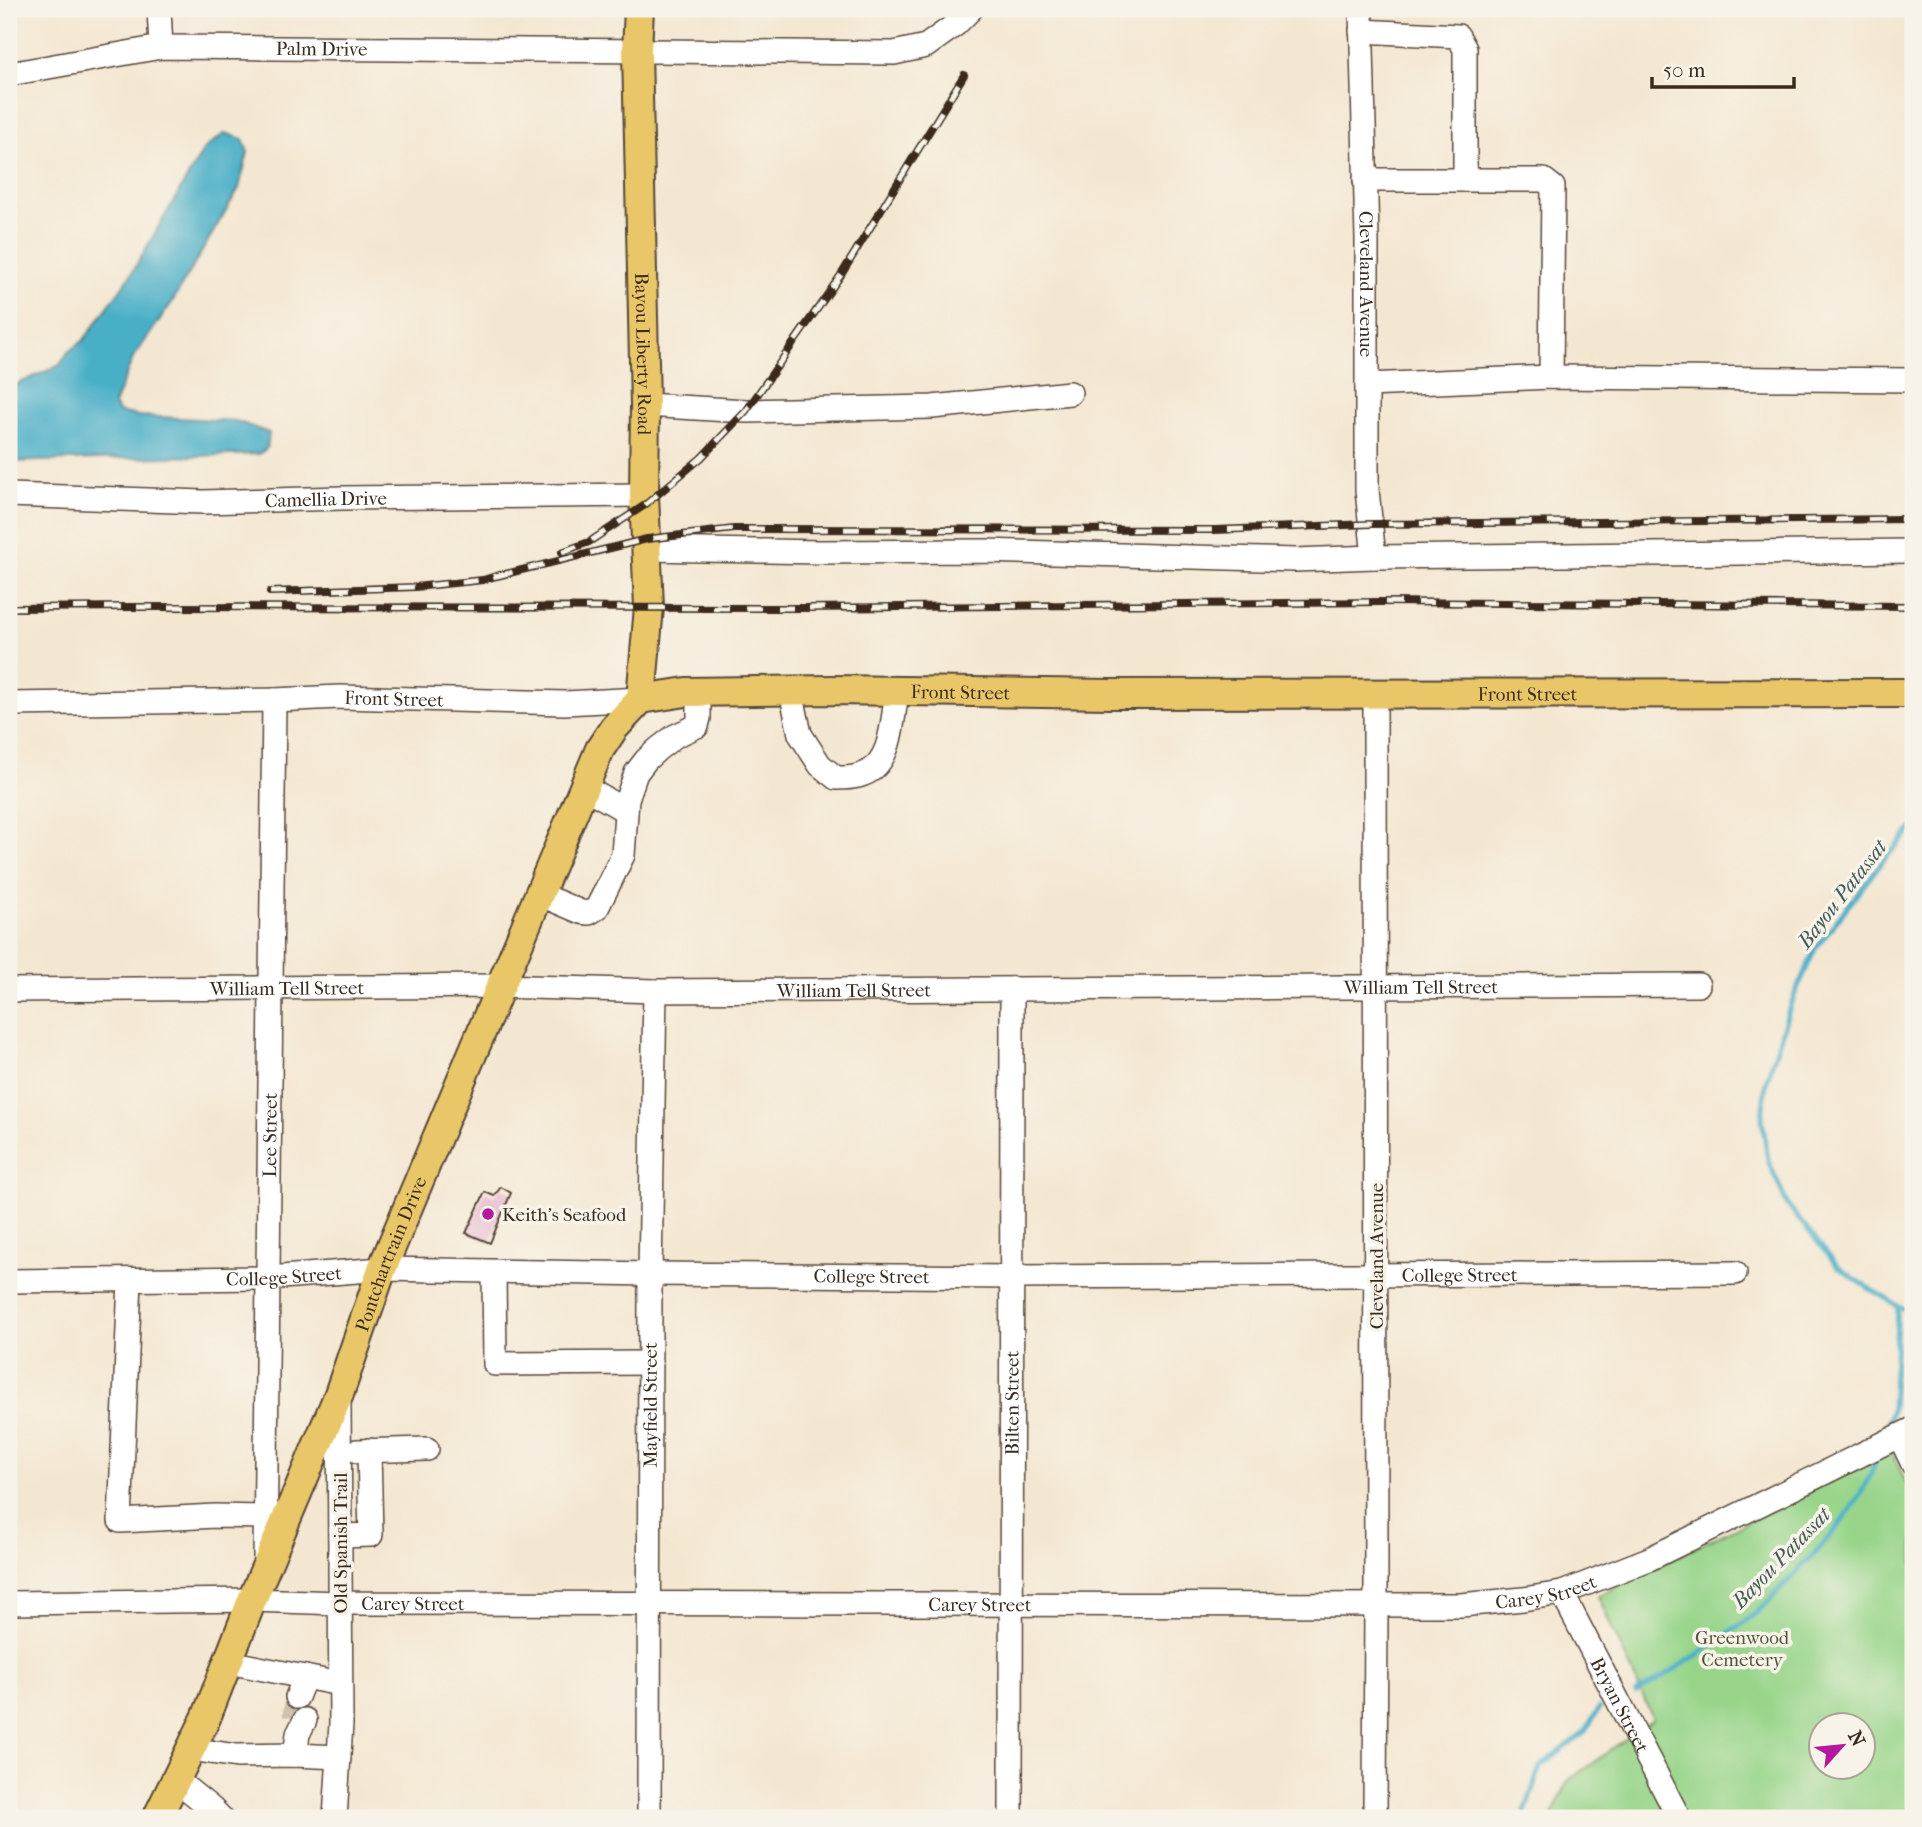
<svg xmlns="http://www.w3.org/2000/svg" width="1922" height="1827" font-family="'IM FELL French Canon',serif">
<style>
.green{fill:#98d58a;stroke:#6a8054;stroke-width:2;fill-rule:evenodd}
.water{fill:#48afc7;stroke:#426c72;stroke-width:2}
.lines{fill:none;stroke-linecap:round;stroke-linejoin:round}
.stream{stroke:#48afc7;stroke-width:5}
.building{fill:#e3afcb}
.minor-tunnel{stroke:#cfc1ae;stroke-width:23;stroke-dasharray:23 11;stroke-linecap:butt}
.minor-casing{stroke:#574639;stroke-width:26}
.major-casing{stroke:#574639;stroke-width:32}
.minor{stroke:#fff;stroke-width:23}
.major{stroke:#e9c769;stroke-width:28}
.rail-casing{stroke:#3b2a1e;stroke-width:8}
.rail{stroke:#f7f3e8;stroke-width:5;stroke-dasharray:16;stroke-linecap:butt}
.poi-dot{fill:#b5179e;stroke:#f7f3e8;stroke-width:2.5}
.labels{text-anchor:middle;stroke-width:7;stroke-linejoin:round;paint-order:stroke}
.street-label{font-size:19px;fill:#3b2a1e;stroke:#f7f3e8}
.poi-label{font-size:19px;fill:#3b2a1e;stroke:#f7f3e8;text-anchor:start}
.park-label{font-size:19px;fill:#525539;stroke:#f7f3e8}
.water-label{font-size:21px;font-style:italic;fill:#405959;stroke:#f7f3e8}
</style>
<rect width="100%" height="100%" fill="#f7f3e8"/>
<filter id="ink" filterUnits="userSpaceOnUse"><feTurbulence type="fractalNoise" baseFrequency=".0143" numOctaves="2"/><feDisplacementMap in="SourceGraphic" scale="14" xChannelSelector="R" yChannelSelector="G"/><feConvolveMatrix kernelMatrix="1 2 1 2 8 2 1 2 1" color-interpolation-filters="sRGB"/></filter>
<filter id="wash" filterUnits="userSpaceOnUse"><feTurbulence type="fractalNoise" baseFrequency=".00686" numOctaves="4" result="noise"/><feDisplacementMap in="SourceGraphic" scale="28" xChannelSelector="R" yChannelSelector="G"/><feGaussianBlur stdDeviation="1.57" result="paint"/><feColorMatrix in="noise" values="0 0 0 0 0 0 0 0 0 0 0 0 0 0 0 0 0 1.4 0 .05"/><feComposite in="paint" operator="in"/></filter>
<g filter="url(#wash)">
<rect width="100%" height="100%" fill="#f4e7d2"/>
<path class="green" d="M1891,1451L1913,1497V1818H1551L1568,1781L1653,1719L1598,1596ZM1820,1726H1862V1768H1820Z"/>
<path class="water" d="M225,133L243,139L248,152L239,188L171,304L133,358L114,404L118,412L139,416L236,421L269,433L267,448L259,454L9,462V388L60,365L68,352L83,341L130,276L204,149Z"/>
<g class="lines">
<path class="stream" d="M1913,828L1881,863L1815,949L1791,1003L1766,1083L1762,1118L1768,1160L1788,1206L1838,1267L1867,1287L1898,1306L1913,1312
M1884,1435L1892,1408L1898,1306
M1636,1693C1677,1668 1718,1643 1756,1613C1768,1603 1779,1590 1790,1579C1825,1543 1863,1504 1878,1454
M1523,1818L1540,1767L1584,1733L1599,1708"/>
</g>
<g id="blocks">
<path class="building" d="M501,1187L511,1193L490,1243L466,1233L485,1192L494,1196Z"/>
</g>
</g>
<g filter="url(#ink)">
<use href="#blocks" fill-opacity="0" stroke="#574639" stroke-width="2"/>
<g class="lines">
<path class="minor-tunnel" d="M294,1718L297,1697"/>
<g class="minor-casing">
<g id="minor">
<path d="M159,9L161,47"/>
<path id="s1" d="M1361,9L1367,239V490L1374,557"/>
<path d="M1361,31L1458,36L1465,49V180"/>
<path id="s2" d="M9,74L161,47L894,53L926,46L955,25L971,9"/>
<path d="M1365,180H1544L1553,187L1551,377"/>
<path d="M1367,385L1551,377L1913,380"/>
<path d="M645,405L746,411L932,407L1070,393"/>
<path id="s3" d="M9,495L203,502L342,498L644,495"/>
<path d="M646,549L820,552L984,551L1295,560L1374,557L1913,551"/>
<path d="M791,691L800,734L820,765L836,778C843,778 851,778 858,776C893,768 892,720 897,691"/>
<path id="s4" d="M9,704L274,700L340,697L565,703L641,699"/>
<path d="M584,787L626,811"/>
<path d="M539,894L581,912L589,913L597,908L623,855L627,799L636,773L646,760L658,749L675,736L697,726L699,718V692"/>
<path id="s5" d="M9,990L500,986L655,991L1698,985"/>
<path d="M494,1272L495,1364L650,1363"/>
<path d="M130,1280L120,1521L215,1516L265,1517"/>
<path id="s6" d="M9,1281L269,1278L382,1269L650,1274L1011,1277L1735,1273"/>
<path d="M1900,1437L1913,1464"/>
<path d="M357,1451L427,1449"/>
<path d="M340,1536L371,1535L369,1450"/>
<path id="s7" d="M265,1562L274,700"/>
<path id="s8" d="M1562,1593L1679,1818"/>
<path id="s9" d="M9,1603L252,1600L339,1603L1461,1605L1523,1599L1562,1593L1649,1559L1913,1429"/>
<path d="M228,1662L340,1684"/>
<path d="M297,1697L305,1677"/>
<path d="M190,1749L237,1756L295,1755L339,1757"/>
<path d="M295,1755L298,1734L305,1720"/>
<path d="M175,1779L211,1808L221,1818"/>
<path d="M335,1818L341,1724L339,1398"/>
<path id="s10" d="M649,1818L650,1274L655,991"/>
<path id="s11" d="M1011,1818L1012,989"/>
<path d="M1375,1818L1376,1603L1375,695"/>
</g>
</g>
<g class="major-casing">
<g id="major">
<path id="s12" d="M639,9L637,51L645,405L644,495L649,607L641,699"/>
<path id="s13" d="M641,699L686,692L833,690L1111,694L1913,693"/>
<path id="s14" d="M157,1818L206,1718L252,1600L339,1394L382,1269L600,749L614,728L641,699"/>
</g>
</g>
<use href="#minor" class="minor"/>
<use href="#major" class="major"/>
<g class="rail-casing">
<path id="rail" d="M562,552L589,542L645,505L701,458L746,411L841,275L964,75
M497,576L647,539L734,529L1215,530L1371,524L1913,519
M270,592L415,587L483,580L503,574
M9,608L133,607L802,608L1381,602L1913,606"/>
</g>
<use href="#rail" class="rail"/>
</g>
</g>
<circle class="poi-dot" cx="488" cy="1214" r="7"/>
<g class="labels">
<g class="street-label">
<text dy="7" stroke="none"><textPath href="#s2" startOffset="315">Palm Drive</textPath></text>
<text dy="7" stroke="none"><textPath href="#s1" startOffset="275">Cleveland Avenue</textPath></text>
<text dy="7" stroke="none"><textPath href="#s12" startOffset="345">Bayou Liberty Road</textPath></text>
<text dy="7" stroke="none"><textPath href="#s3" startOffset="317">Camellia Drive</textPath></text>
<text dy="7" stroke="none"><textPath href="#s13" startOffset="320">Front Street</textPath></text>
<text dy="7" stroke="none"><textPath href="#s13" startOffset="887">Front Street</textPath></text>
<text dy="7" stroke="none"><textPath href="#s4" startOffset="385">Front Street</textPath></text>
<text dy="7" stroke="none"><textPath href="#s5" startOffset="1412">William Tell Street</textPath></text>
<text dy="7" stroke="none"><textPath href="#s5" startOffset="278">William Tell Street</textPath></text>
<text dy="7" stroke="none"><textPath href="#s5" startOffset="845">William Tell Street</textPath></text>
<text dy="7" stroke="none"><textPath href="#s7" startOffset="427">Lee Street</textPath></text>
<text dy="7" stroke="none"><textPath href="#s14" startOffset="611">Pontchartrain Drive</textPath></text>
<text transform="translate(1376 1256) rotate(-90)" y="7">Cleveland Avenue</text>
<text dy="7" stroke="none"><textPath href="#s6" startOffset="1451">College Street</textPath></text>
<text dy="7" stroke="none"><textPath href="#s6" startOffset="275">College Street</textPath></text>
<text dy="7" stroke="none"><textPath href="#s6" startOffset="863">College Street</textPath></text>
<text dy="7" stroke="none"><textPath href="#s10" startOffset="413">Mayfield Street</textPath></text>
<text dy="7" stroke="none"><textPath href="#s11" startOffset="415">Bilten Street</textPath></text>
<text transform="translate(340 1543) rotate(-90)" y="7">Old Spanish Trail</text>
<text dy="7" stroke="none"><textPath href="#s9" startOffset="1538">Carey Street</textPath></text>
<text dy="7" stroke="none"><textPath href="#s9" startOffset="404">Carey Street</textPath></text>
<text dy="7" stroke="none"><textPath href="#s9" startOffset="971">Carey Street</textPath></text>
<text dy="7" stroke="none"><textPath href="#s8" startOffset="126">Bryan Street</textPath></text>
</g>
<g class="poi-label">
<text x="502" y="1221">Keith's Seafood</text>
</g>
<g class="park-label">
<text x="1742" y="1644">Greenwood<tspan x="1742" dy="22">Cemetery</tspan></text>
</g>
<g class="water-label">
<text transform="translate(1842 894) rotate(-52)" y="7">Bayou Patassat</text>
<text transform="translate(1781 1558) rotate(-46)" y="7">Bayou Patassat</text>
</g>
</g>
<rect width="1922" height="1827" fill="none" stroke="#f7f3e8" stroke-width="35"/>
<g transform="translate(1842 1746) rotate(63)"><circle r="33" fill="#f7f3e8" stroke="#aca397" stroke-width="2"/>
<path d="M0-5L12 26L0 18L-12 26Z" fill="#b5179e"/>
<text y="-10" font-size="19" font-weight="bold" text-anchor="middle" fill="#3b2a1e">N</text>
</g>
<path d="M1652 77v10h142v-10" fill="none" stroke="#3b2a1e" stroke-width="3.5"/>
<text x="1663" y="77" font-size="21" fill="#3b2a1e" stroke="#f7f3e8" stroke-width="5" paint-order="stroke">50 m</text>
</svg>
